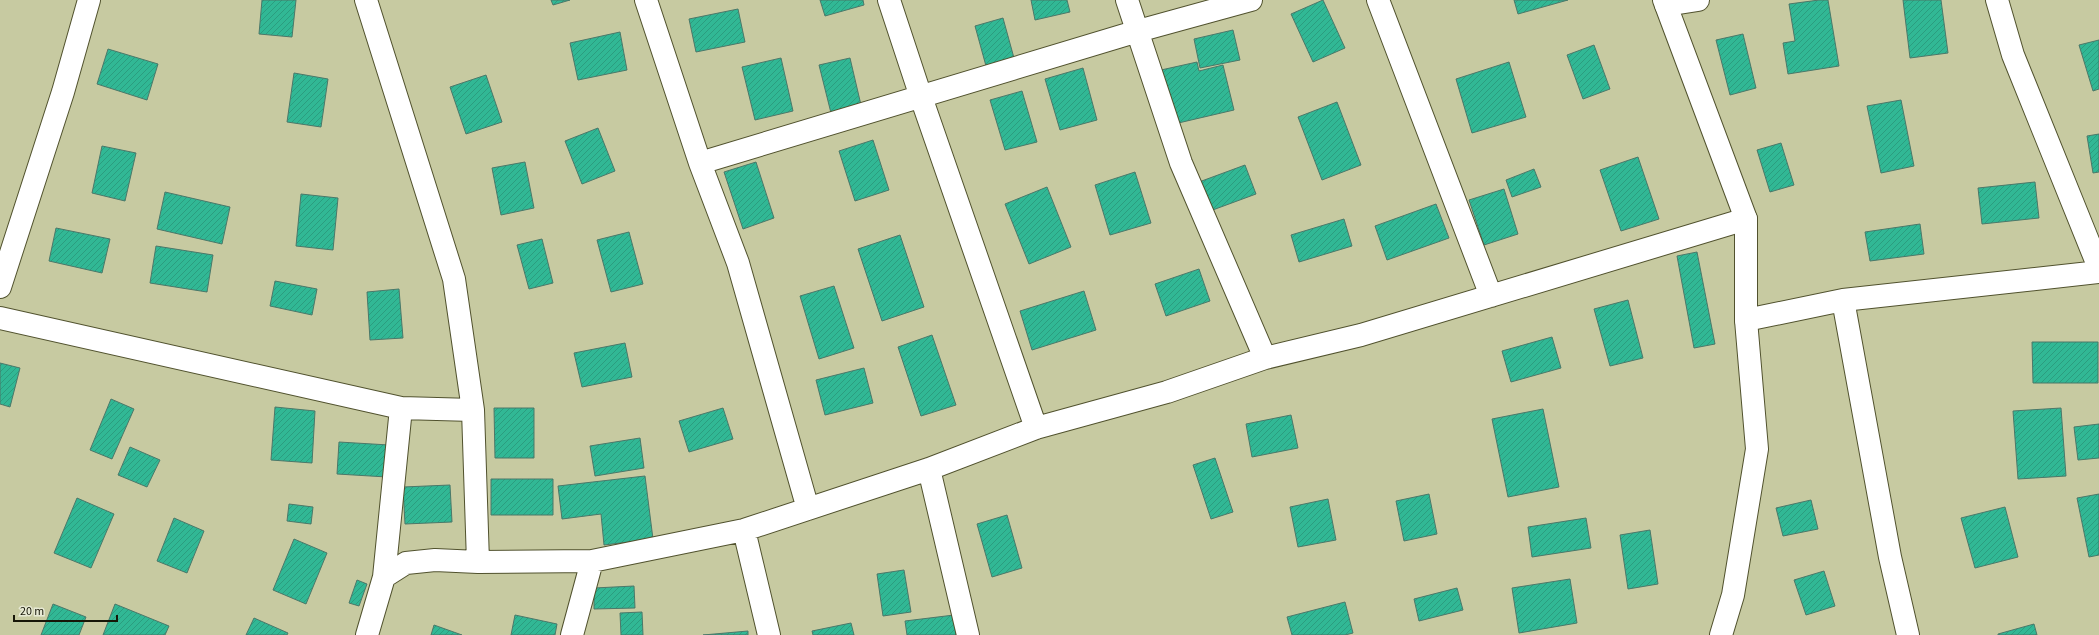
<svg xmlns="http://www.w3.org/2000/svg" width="2099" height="635" font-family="'Source Sans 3',sans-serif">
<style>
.building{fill:url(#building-hatch);stroke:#4b7869}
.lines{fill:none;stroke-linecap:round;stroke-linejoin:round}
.minor-casing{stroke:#51522e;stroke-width:24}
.tertiary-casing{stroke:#51522e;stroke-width:24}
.minor{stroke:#fff;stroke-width:22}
.tertiary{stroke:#fff;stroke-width:22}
</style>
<defs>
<pattern id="building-hatch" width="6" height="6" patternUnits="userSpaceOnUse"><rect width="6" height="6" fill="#31b895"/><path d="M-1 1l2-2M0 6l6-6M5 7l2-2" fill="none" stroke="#2b9d7f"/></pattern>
</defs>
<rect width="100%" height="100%" fill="#c7caa1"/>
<path class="building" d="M262,0H296L292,37L259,34Z
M551,0H570L553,5Z
M820,0H863L864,5L825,16Z
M1031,0H1067L1070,12L1035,20Z
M1323,0L1345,48L1313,62L1291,14Z
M1514,0H1568L1518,14Z
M1819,0H1828L1839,66L1788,74L1783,43L1795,41L1789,4Z
M1903,0H1941L1948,53L1910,58Z
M738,9L745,42L696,52L689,19Z
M1003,18L1014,58L986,66L975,26Z
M1233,30L1240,60L1200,68L1194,39Z
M620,32L627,70L578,80L570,43Z
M1743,34L1756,88L1730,95L1716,40Z
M2099,40V89L2093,91L2079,45Z
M1594,45L1610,89L1583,99L1567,55Z
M108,49L158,64L147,100L97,84Z
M781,58L793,111L755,120L742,67Z
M850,58L861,105L831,113L819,65Z
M1197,62L1199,71L1223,65L1234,110L1174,124L1161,70Z
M1509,62L1526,117L1472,133L1456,79Z
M1083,68L1097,120L1060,130L1045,79Z
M294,73L328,79L321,127L287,122Z
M486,75L502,122L466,134L450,87Z
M1022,91L1037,142L1005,150L990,100Z
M1901,100L1914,166L1881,173L1867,106Z
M1337,102L1361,165L1322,180L1298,117Z
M598,128L615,171L582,184L565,141Z
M2099,134V172L2093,173L2087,136Z
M873,140L889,190L855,201L839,151Z
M1781,143L1794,185L1770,192L1757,150Z
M102,146L136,153L125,201L92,193Z
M1638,157L1659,219L1621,231L1600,170Z
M525,162L534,208L501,215L492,168Z
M756,162L774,218L743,229L724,172Z
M1245,165L1256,194L1210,211L1199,182Z
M1534,169L1541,187L1512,197L1506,180Z
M1135,172L1151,223L1110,235L1095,185Z
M2035,182L2039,218L1982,224L1978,188Z
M1047,187L1071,247L1029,264L1005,204Z
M1504,189L1518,234L1484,245L1469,200Z
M165,192L230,207L222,244L157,229Z
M301,194L338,198L333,250L296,246Z
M1436,204L1449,238L1387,260L1375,226Z
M1344,219L1352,246L1299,262L1291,235Z
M1920,224L1924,254L1870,261L1865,232Z
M56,228L110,239L102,273L49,261Z
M629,232L643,284L611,292L597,240Z
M900,235L924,307L882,321L858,249Z
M542,239L553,283L529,289L517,245Z
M156,246L213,255L207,292L150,283Z
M1697,252L1715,344L1694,348L1677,256Z
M1199,269L1210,301L1166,316L1155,284Z
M275,281L317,289L312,315L270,306Z
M834,286L854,348L819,359L800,296Z
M399,289L403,338L370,340L367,292Z
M1084,291L1096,330L1032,350L1020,311Z
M1628,300L1643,358L1610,366L1594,309Z
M932,335L956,405L921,416L898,347Z
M1552,337L1561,368L1511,382L1502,351Z
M2032,342H2098V383H2033Z
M625,343L632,377L582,387L574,353Z
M0,363L20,368L10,407L0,404Z
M864,368L873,403L825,415L816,380Z
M111,399L134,409L112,459L90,450Z
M275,407L315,411L312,463L271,460Z
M494,408H534V458H495Z
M723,408L733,439L689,452L679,421Z
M2061,408L2066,476L2018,479L2013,411Z
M1543,409L1559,487L1508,497L1492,419Z
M1291,415L1298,448L1252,457L1246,424Z
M2099,424V458L2078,460L2074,427Z
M640,438L644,468L595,476L590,446Z
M339,442L389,445L387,477L337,474Z
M130,447L160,460L147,487L118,475Z
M1215,458L1233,512L1211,519L1193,465Z
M645,476L653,539L604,545L601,514L562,519L558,486Z
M491,479H553V515H491Z
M450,485L452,522L405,524L403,487Z
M1429,494L1437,534L1404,541L1396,501Z
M2099,494V555L2089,557L2077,498Z
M77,498L114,514L91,568L54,553Z
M1328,499L1336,540L1298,547L1290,507Z
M1811,500L1818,529L1783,536L1776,508Z
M289,504L313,507L311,524L287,521Z
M2005,507L2018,557L1975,568L1961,518Z
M1007,515L1022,568L992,577L977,524Z
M174,518L204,531L187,573L157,561Z
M1586,518L1591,548L1532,557L1528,527Z
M1650,530L1658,584L1628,589L1620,535Z
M294,539L327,553L306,604L273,590Z
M904,570L911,612L883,616L877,574Z
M1824,571L1835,606L1806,615L1794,580Z
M1570,579L1577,623L1519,633L1512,588Z
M357,580L367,584L359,606L349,603Z
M634,586L635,608L594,609V588Z
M1457,588L1463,610L1419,621L1414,599Z
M1345,602L1353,633L1345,635H1292L1287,617Z
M53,604L86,617L79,635H41Z
M115,604L169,626L165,635H103Z
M642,612L643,635H621L620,613Z
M515,615L557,624L555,635H511Z
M954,615L956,635H907L905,621Z
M254,618L288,633L287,635H246Z
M851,623L854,635H813L812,631Z
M2034,624L2037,635H1998V634Z
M434,625L462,635H431Z
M748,631V635H703Z"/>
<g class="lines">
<g class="minor-casing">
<path id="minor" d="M366,0L454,279L473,410L478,562
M646,0L700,163L738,263L808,509
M889,0L921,97L1036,428
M1127,0L1181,163L1265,358
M1378,0L1491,296
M1997,0L2013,55L2099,268
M1666,5L1698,0
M700,163L1138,31L1251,0
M0,287L63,92L89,0
M1843,300L1890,557L1908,635
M0,318L401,408L473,410
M1746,320L1843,300L2099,272
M929,469L968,635
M744,530L769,635
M384,577L406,563L435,560L478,562L592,561L744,530L929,469L1036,428L1167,392L1265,358L1361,335L1746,219
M367,635L384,577L401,408
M572,635L592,561"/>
</g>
<g class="tertiary-casing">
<path id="tertiary" d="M1664,0L1746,219V320L1757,449L1733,595L1721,635"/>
</g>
<use href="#minor" class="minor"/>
<use href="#tertiary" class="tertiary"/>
</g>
<path d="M14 615v6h103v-6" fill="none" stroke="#161607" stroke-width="2"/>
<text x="20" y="615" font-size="12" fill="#161607" stroke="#e7e9d4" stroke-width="3" paint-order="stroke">20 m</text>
</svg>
